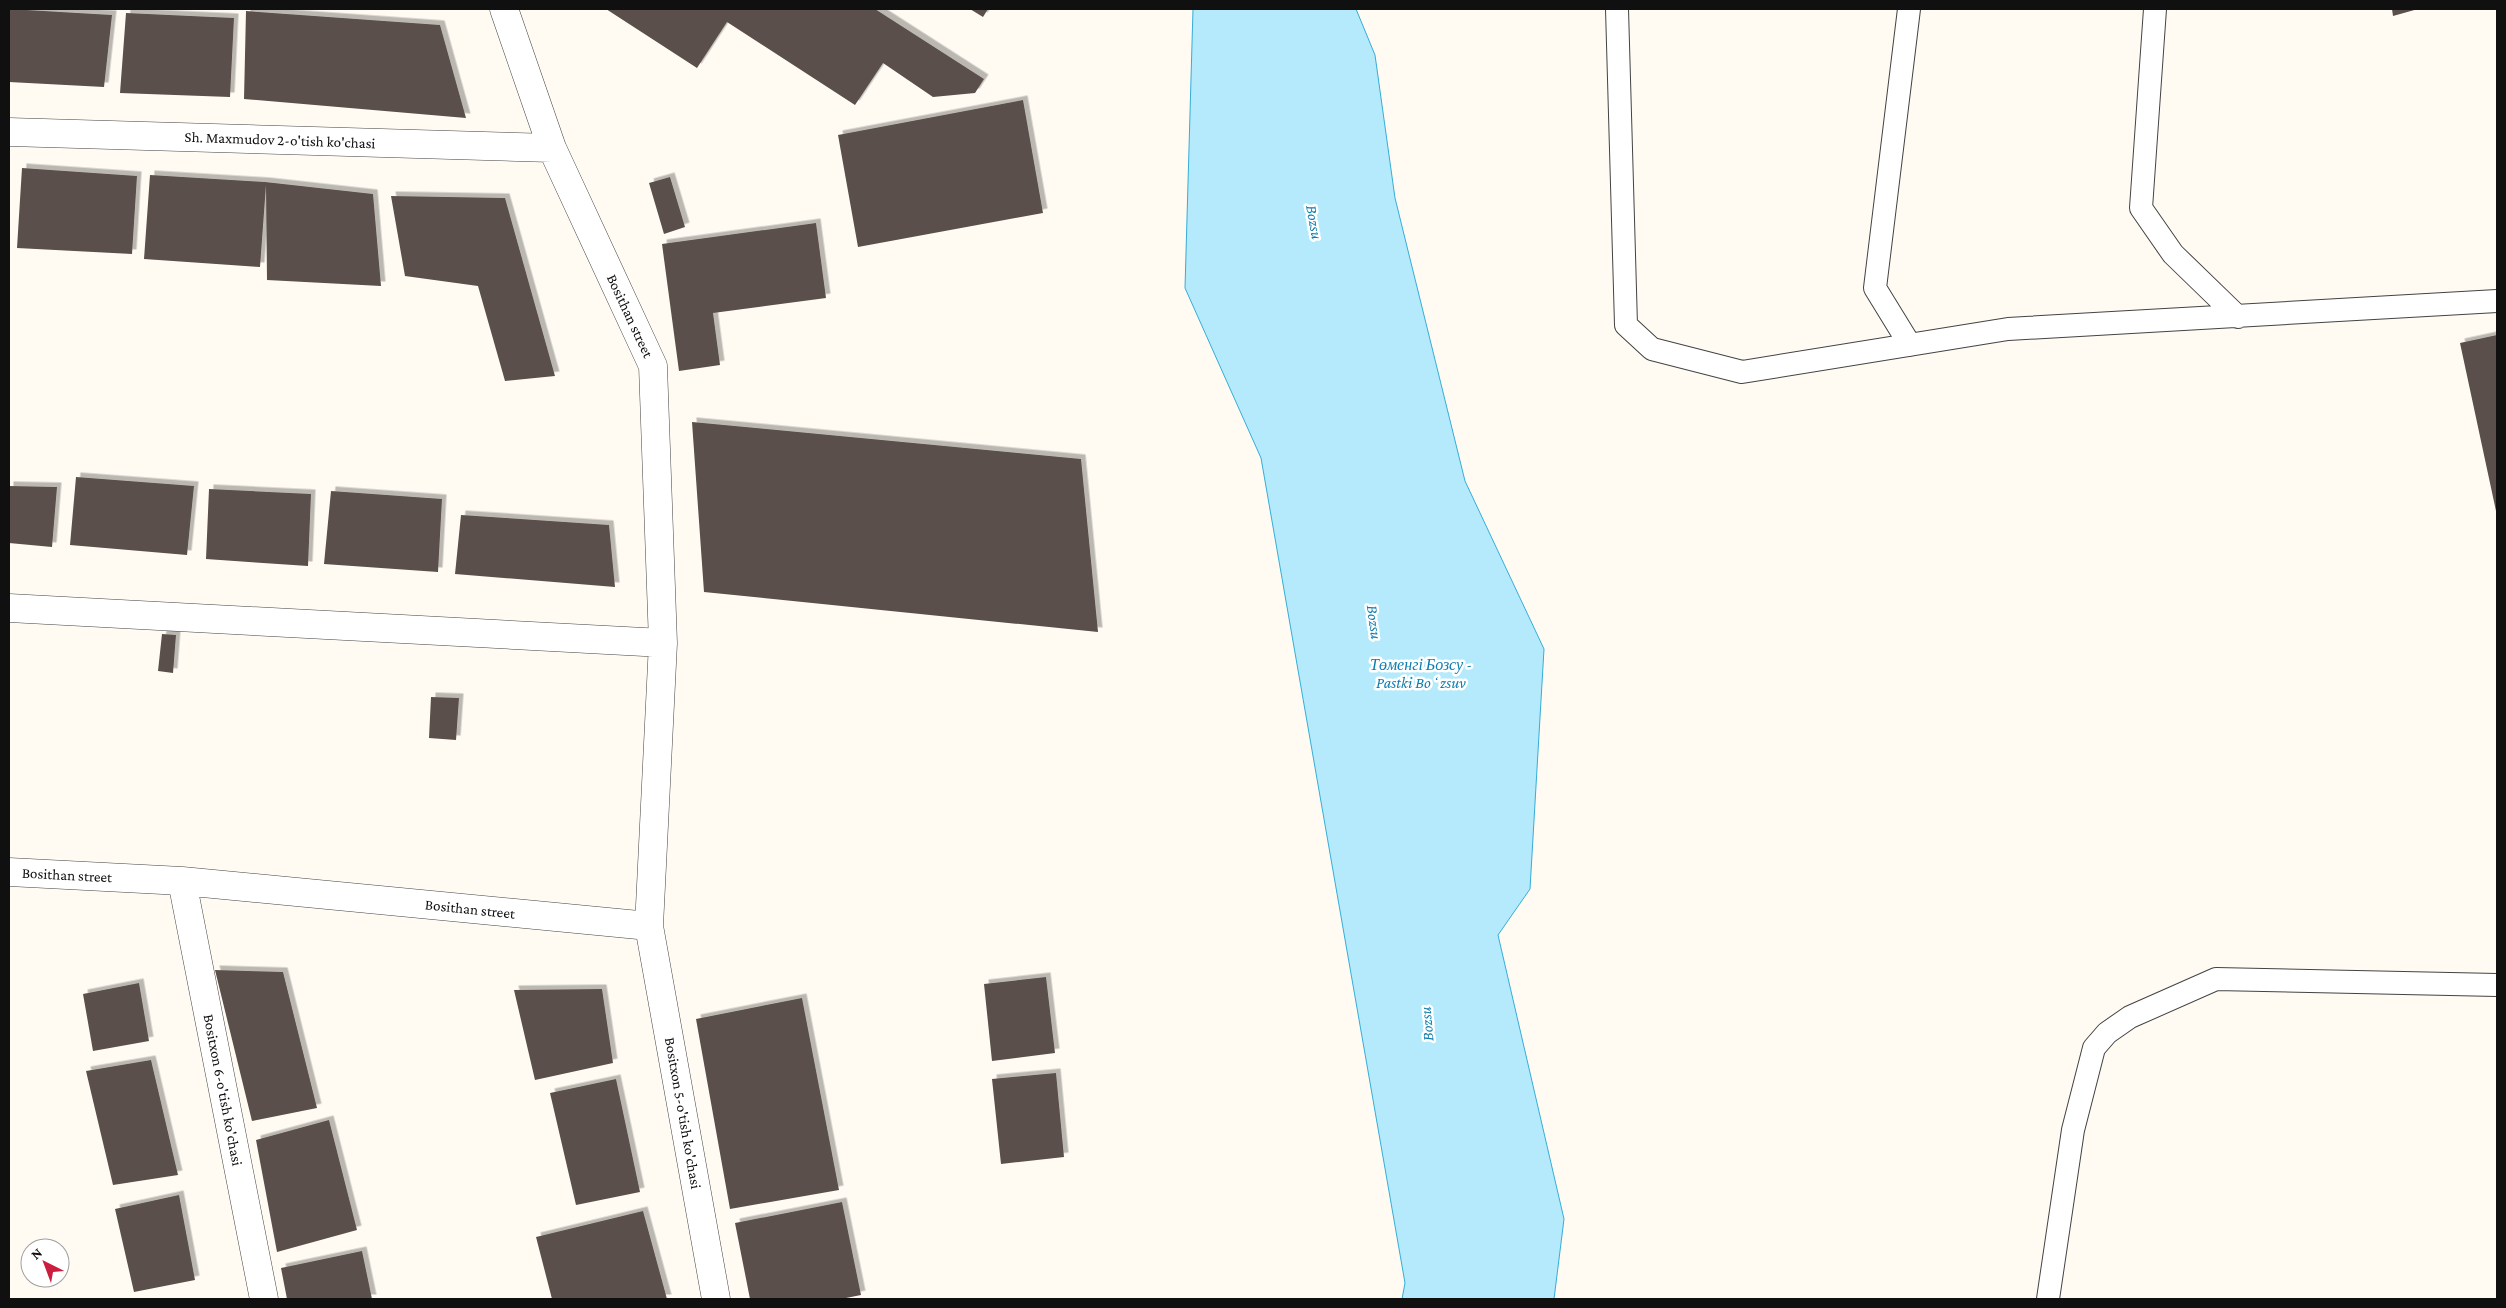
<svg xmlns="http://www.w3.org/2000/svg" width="2506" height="1308" font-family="'Crimson Pro',serif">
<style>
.water{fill:#b4eafb;stroke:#35add7}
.building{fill:#5a4f4b;filter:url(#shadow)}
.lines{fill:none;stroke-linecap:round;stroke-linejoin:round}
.service-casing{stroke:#434343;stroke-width:24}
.minor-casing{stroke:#434343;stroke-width:29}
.service{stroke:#fff;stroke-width:22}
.minor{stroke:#fff;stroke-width:28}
.labels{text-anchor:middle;stroke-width:5;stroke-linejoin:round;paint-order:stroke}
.street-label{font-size:15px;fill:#101010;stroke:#fff}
.water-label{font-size:16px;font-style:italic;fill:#0f7ead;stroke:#fff}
</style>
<defs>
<filter id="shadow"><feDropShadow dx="4.5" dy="-4.5" stdDeviation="0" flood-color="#0004"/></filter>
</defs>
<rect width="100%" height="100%" fill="#fffbf3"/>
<path class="water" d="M1193,9H1356L1375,55L1395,198L1465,481L1544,649L1530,889L1498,935L1564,1219L1554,1299H1402L1405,1283L1261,458L1185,288Z"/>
<path class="building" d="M9,9L112,15L104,87L9,82Z
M606,9H875L984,79L975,93L933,97L883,63L855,105L727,22L697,68Z
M970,9H988L983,17Z
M2392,9H2418L2393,16Z
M246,11L440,25L466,118L244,99Z
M126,13L234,18L230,97L120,93Z
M1023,100L1043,213L858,247L838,135Z
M22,168L137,176L132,254L17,248Z
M150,175L265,182L373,194L381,286L267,280L266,185L260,267L144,259Z
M670,177L685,227L664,234L649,183Z
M391,196L505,198L555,376L505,381L478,286L405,276Z
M816,223L826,298L713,313L720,365L679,371L662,244Z
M2497,335V511H2496L2460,343Z
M692,422L1081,459L1098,632L704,592Z
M76,477L194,486L187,555L70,545Z
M9,486L57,487L52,547L9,543Z
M209,489L311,494L308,566L206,559Z
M331,491L442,499L438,572L324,564Z
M461,515L609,525L615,587L455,574Z
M162,634L176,635L173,673L158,671Z
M431,697L459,698L456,740L429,738Z
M215,970L283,972L317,1108L252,1121Z
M1046,977L1055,1053L992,1061L984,984Z
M139,983L149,1041L93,1051L83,994Z
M602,989L613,1063L535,1080L514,990Z
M802,998L839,1190L730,1209L696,1019Z
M151,1060L178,1175L113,1185L86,1071Z
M1056,1073L1064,1157L1001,1164L992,1079Z
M616,1079L640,1192L576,1205L550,1093Z
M329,1120L357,1230L277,1252L256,1140Z
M179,1195L195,1280L134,1292L115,1209Z
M842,1202L861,1295L841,1299H750L735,1223Z
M643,1211L667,1299H552L536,1237Z
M362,1251L372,1299H287L281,1268Z"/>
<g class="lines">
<g class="service-casing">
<path id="service" d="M1617,9L1626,325L1652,349L1742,372L2008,329L2497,301
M1909,9L1875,288L1910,345
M2155,9L2141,208L2173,254L2238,317
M2048,1299L2073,1130L2094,1048L2107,1033L2130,1017L2216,979L2497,985"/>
</g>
<g class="minor-casing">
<path id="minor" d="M504,9L552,148L653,366L663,643L649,926L716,1299
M9,132L552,148
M9,608L663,643
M9,872L182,881L649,926
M182,881L264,1299"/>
</g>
<use href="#service" class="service"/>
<use href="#minor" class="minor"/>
</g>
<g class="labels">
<g class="street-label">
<text transform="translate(280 140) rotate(2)" y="5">Sh. Maxmudov 2-o'tish ko'chasi</text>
<text transform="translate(630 316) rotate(65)" y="5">Bosithan street</text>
<text transform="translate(67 875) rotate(3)" y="5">Bosithan street</text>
<text transform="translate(470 909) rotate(6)" y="5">Bosithan street</text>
<text transform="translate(223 1090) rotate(79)" y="5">Bositxon 6-o'tish ko'chasi</text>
<text transform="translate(683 1113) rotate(80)" y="5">Bositxon 5-o'tish ko'chasi</text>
</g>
<g class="water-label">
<text transform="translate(1315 222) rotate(80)" y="6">Bozsu</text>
<text transform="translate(1375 622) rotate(82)" y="6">Bozsu</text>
<text x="1421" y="670">Төменгі Бозсу -<tspan x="1421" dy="18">Pastki Boʻzsuv</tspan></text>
<text transform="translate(1426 1024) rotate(-95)" y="6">Bozsu</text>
</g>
</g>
<rect width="2506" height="1308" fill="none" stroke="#101010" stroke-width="20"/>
<g transform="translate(45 1263) rotate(318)"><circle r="24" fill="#ffffff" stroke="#9f9f9f"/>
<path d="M0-4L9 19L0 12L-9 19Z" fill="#cb1d3e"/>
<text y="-8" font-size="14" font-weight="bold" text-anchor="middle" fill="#101010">N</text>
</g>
</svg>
